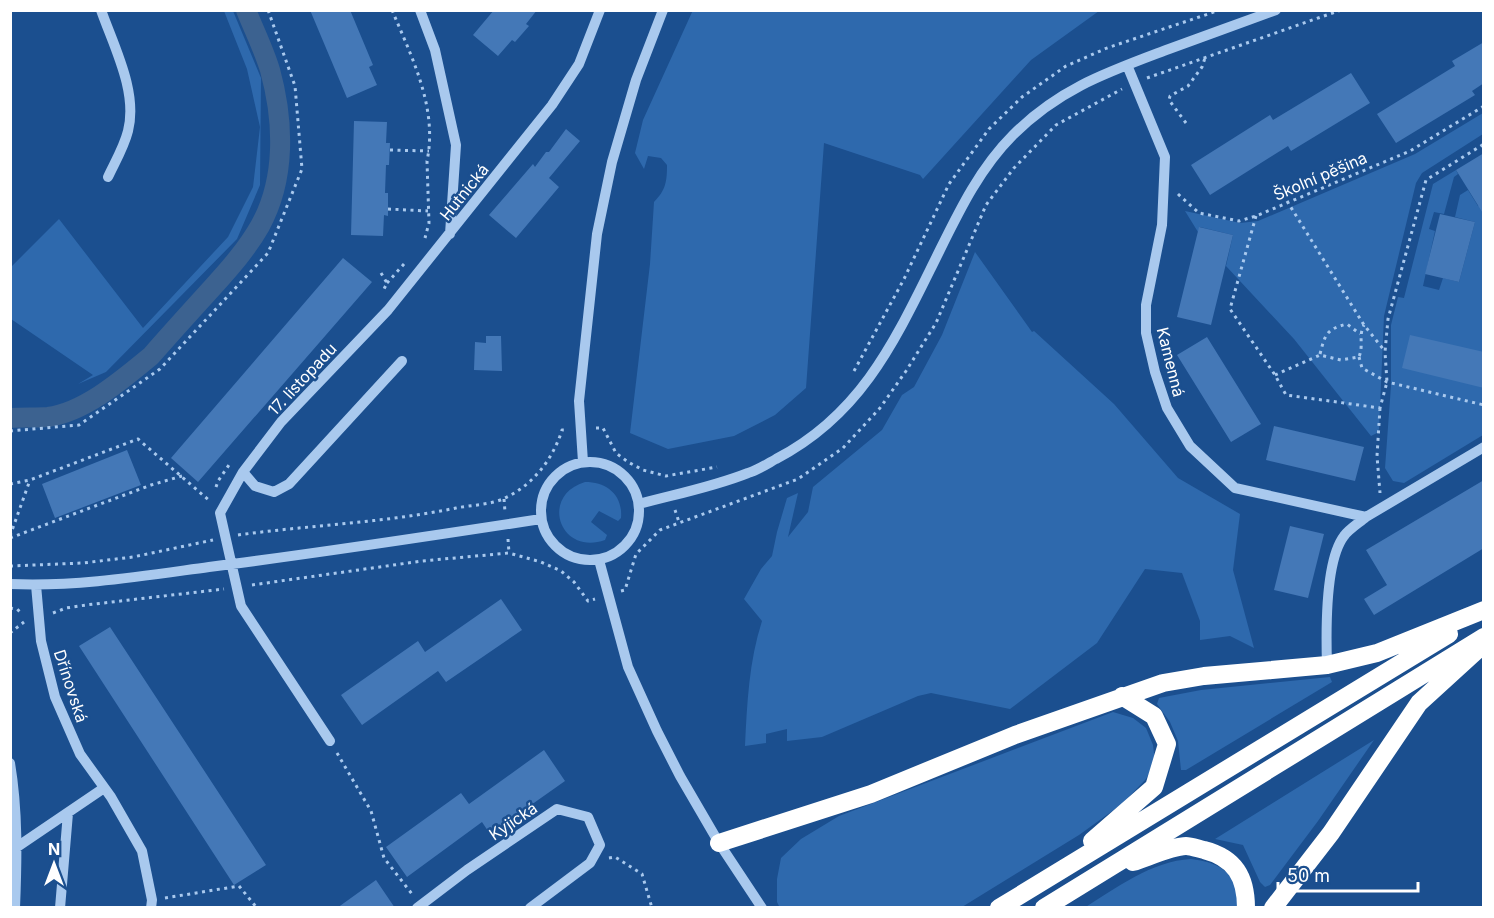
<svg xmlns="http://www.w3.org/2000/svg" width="1494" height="918" font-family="Inter,sans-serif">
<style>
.green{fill:#2e69ad}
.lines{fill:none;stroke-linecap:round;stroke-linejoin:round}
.canal{stroke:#3c6290;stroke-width:20}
.building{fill:#4478b7}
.path{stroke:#a9c9ee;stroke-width:3;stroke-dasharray:3 4.5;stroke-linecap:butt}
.minor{stroke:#a9c9ee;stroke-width:10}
.highway{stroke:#fff;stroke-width:18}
.labels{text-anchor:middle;stroke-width:5;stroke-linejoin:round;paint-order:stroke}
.street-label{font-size:16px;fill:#fff;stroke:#1b4f8f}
</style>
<rect width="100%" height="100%" fill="#1b4f8f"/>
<path class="green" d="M693,10L1099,11L1031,60L923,179L920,175L824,143L806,388L775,415L734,436L668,449L630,433L650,264L654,202C666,190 667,181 667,165L661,158L648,156L644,169L635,153L643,120Z
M224,11H233L261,78L260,185L237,239L106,372L78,384L93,375L11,319V267L59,219L143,328L228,237L253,187L260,127L247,69Z
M1483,113V134L1422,173L1416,183L1384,316L1379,429L1377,433L1371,436L1294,339L1226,266L1233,235L1200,227L1198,232L1185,211L1240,223L1258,221L1415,154Z
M1456,170L1458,174L1454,177L1444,214L1434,212L1429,229L1435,231L1423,286L1439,290L1443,278L1459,282L1475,222L1455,217L1460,195L1468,190L1478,206L1483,203V435L1404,483L1393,481L1385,468L1391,386V325L1398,297L1404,298L1433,184Z
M975,252L1032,332L1034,331L1114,404L1178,478L1240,514L1233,570L1254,648L1230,636L1200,640V621L1182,573L1145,569L1097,643L1010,709L931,693L918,696L822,737L787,741V729L766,734V743L745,746C747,704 749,661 762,621L744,599L761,569L772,556L777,532L787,498L798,493L788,537L808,512L813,487L882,430L902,395L914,387L942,335Z
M585,482C607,482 623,495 621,518L618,521L599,511L591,522L607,535L605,540C560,556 539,496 585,482Z
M1330,677L1332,682L1186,770H1181L1178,741L1170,722L1157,704L1159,698L1201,690Z
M1113,712L1133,718L1146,728L1153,745L1155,762L1146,779L1122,804L1079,835L962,907L780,908L777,902V879L781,858L801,839L839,816Z
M1374,740L1318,821L1270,885L1265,887L1260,882L1243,845L1215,839Z
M1191,859C1208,861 1227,866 1235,884C1237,890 1237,900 1238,908H1084C1116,888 1152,861 1191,859Z"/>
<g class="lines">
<path class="canal" d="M10,418C23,417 36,418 48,417C85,412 123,379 151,356C171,333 192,310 212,288C230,268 247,249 260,226C286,179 284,121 270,70C264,50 254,30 246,10"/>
</g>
<path class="building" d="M310,10H350L373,65L369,67L377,85L347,98Z
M494,10H537L526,24L529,26L515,42L512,40L498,56L473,35Z
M1484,42V83L1472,91L1475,95L1396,143L1377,114L1455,66L1452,61Z
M1351,73L1370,103L1291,151L1288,146L1210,195L1191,165L1270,115L1273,120Z
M354,121L387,122L386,143H390L389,165H386L385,193H388V216L384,215L383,236L351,235Z
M566,129L580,141L549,178L559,187L516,238L489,215L533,164L535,167L546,152H549Z
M1484,153V215L1456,170Z
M1440,214L1475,222L1459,282L1425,274Z
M1199,227L1233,235L1211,325L1177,317Z
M343,258L372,282L198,482L171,458Z
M1410,335L1484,352V388L1402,368Z
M486,336H501L502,371L474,370L475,342L486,343Z
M1207,337L1261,424L1231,442L1177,355Z
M1274,426L1364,447L1355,481L1266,460Z
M127,450L141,485L55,518L42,484Z
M1484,480V548L1374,615L1364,599L1387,585L1366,550Z
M1290,526L1324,534L1308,598L1274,590Z
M501,599L522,630L446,682L438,671L362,725L341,695L418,641L425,652Z
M110,627L266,865L234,885L79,646Z
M544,750L565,781L490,834L482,822L407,877L386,847L461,793L469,804Z
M376,880L395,908H337Z"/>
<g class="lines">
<path class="path" d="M392,10C412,58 438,108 427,161L429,223L425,238
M1147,78L1341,10
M1186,123L1169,100L1170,96L1188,86L1202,67L1205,58
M390,150L429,151
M1178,194L1199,213L1239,221L1256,216L1410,151L1484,106
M1287,201L1364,325L1384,350
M388,209L428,211
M1256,216L1230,309L1275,375L1286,395L1380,408L1387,382L1385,352L1388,319L1426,180L1484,144
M381,273L387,283L384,289
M387,283L404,264
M1320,354C1325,335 1326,329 1347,324L1360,334
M1359,357L1362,368L1387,382L1484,405
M854,371L904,279L949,184L989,129L1022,97L1066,66L1107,48L1220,10
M1275,375L1320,355L1341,360L1359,357C1364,344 1358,337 1364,325
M1380,408L1377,456L1380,493
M596,428H603L616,453L628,462L643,470L666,476L717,467
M10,431L79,425L160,369L268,253L302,169L295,86L268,10
M10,484L30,480L138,439L211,502
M216,487L218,481L229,465
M504,499L505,512
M675,510L679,522
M238,535C310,525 384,523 456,508C471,505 491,505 505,498C533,485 553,459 562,430H568
M10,536L30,480
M10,538L151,485L182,476
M508,539L509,553
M10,566L83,563L133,557L213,540
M252,585L422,561L509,553L541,562L561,571L574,582L588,601L595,599
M621,591L625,590L636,554L660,530L798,479L843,448L880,408L906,371L936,323L986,205L1014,168L1056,125L1122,89
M10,608L17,609L22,614
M53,613L66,608L86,605L224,589
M10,633L24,622
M337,753L371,811L384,858L412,894
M609,858L615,857L642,874L652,908
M165,898L239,886L257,908"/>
<path class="minor" d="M101,10C114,47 138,92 128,131C124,147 115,162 108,177
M420,10L435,50L456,145L450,234
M1127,65L1165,157L1162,225L1146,305V333L1155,372L1167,408L1190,446L1235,488L1366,517L1484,447
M583,462L579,401L597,234L612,162L636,80L663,10
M541 511a49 49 0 1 1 98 0a49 49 0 1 1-98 0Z
M243,472L255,486L274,492L289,484L402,361
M639,504C676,494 713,487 748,473C758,470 767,464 776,459C859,416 893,345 932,266C955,220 976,172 1013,135C1060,88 1108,72 1169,49C1205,36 1240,23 1276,10
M599,560L628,667L657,731L680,776L719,843L762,908
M10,584C77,587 143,576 209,567C320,553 431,536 541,519
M36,585L41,641L55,697L80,754L111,797L142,851L152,900L151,908
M1327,665C1326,633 1325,561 1344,536C1349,529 1359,523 1366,517
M330,741L241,606L220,513L243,472L281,422L388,310L552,105L579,64L600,10
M10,763C18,811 17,859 15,908
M17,847L104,788
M60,908L68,813
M417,908L467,870L557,809L588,817L600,845L590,863L530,908"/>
<path class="highway" d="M1092,841L1154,787L1167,744L1154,716L1122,696
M719,843L871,794L1015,735L1163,683L1204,676L1327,665L1377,653L1484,610
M1133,862C1146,858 1173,846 1186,846C1191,846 1199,849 1204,850C1235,858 1246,877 1246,908
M999,908L1449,634
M1044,908L1484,637
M1273,908L1331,833L1419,703L1476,651"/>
</g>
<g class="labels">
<g class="street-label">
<text transform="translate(1320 176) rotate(-23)" y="6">Školní pěšina</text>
<text transform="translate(464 192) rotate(-51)" y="6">Hutnická</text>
<text transform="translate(1171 362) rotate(76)" y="6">Kamenná</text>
<text transform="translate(302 379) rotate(-47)" y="6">17. listopadu</text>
<text transform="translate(71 686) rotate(72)" y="6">Dřínovská</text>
<text transform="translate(513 821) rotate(-34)" y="6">Kyjická</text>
</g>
</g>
<rect width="1494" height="918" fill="none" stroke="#ffffff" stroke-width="24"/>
<g transform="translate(54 864)" stroke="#1b4f8f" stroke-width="4.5" paint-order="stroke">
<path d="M0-4.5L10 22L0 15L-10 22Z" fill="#ffffff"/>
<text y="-9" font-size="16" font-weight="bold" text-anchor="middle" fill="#ffffff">N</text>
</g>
<path d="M1278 882v9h140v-9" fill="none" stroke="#ffffff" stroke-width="3"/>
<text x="1287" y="882" font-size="18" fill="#ffffff" stroke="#1b4f8f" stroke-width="4.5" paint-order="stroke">50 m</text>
</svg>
